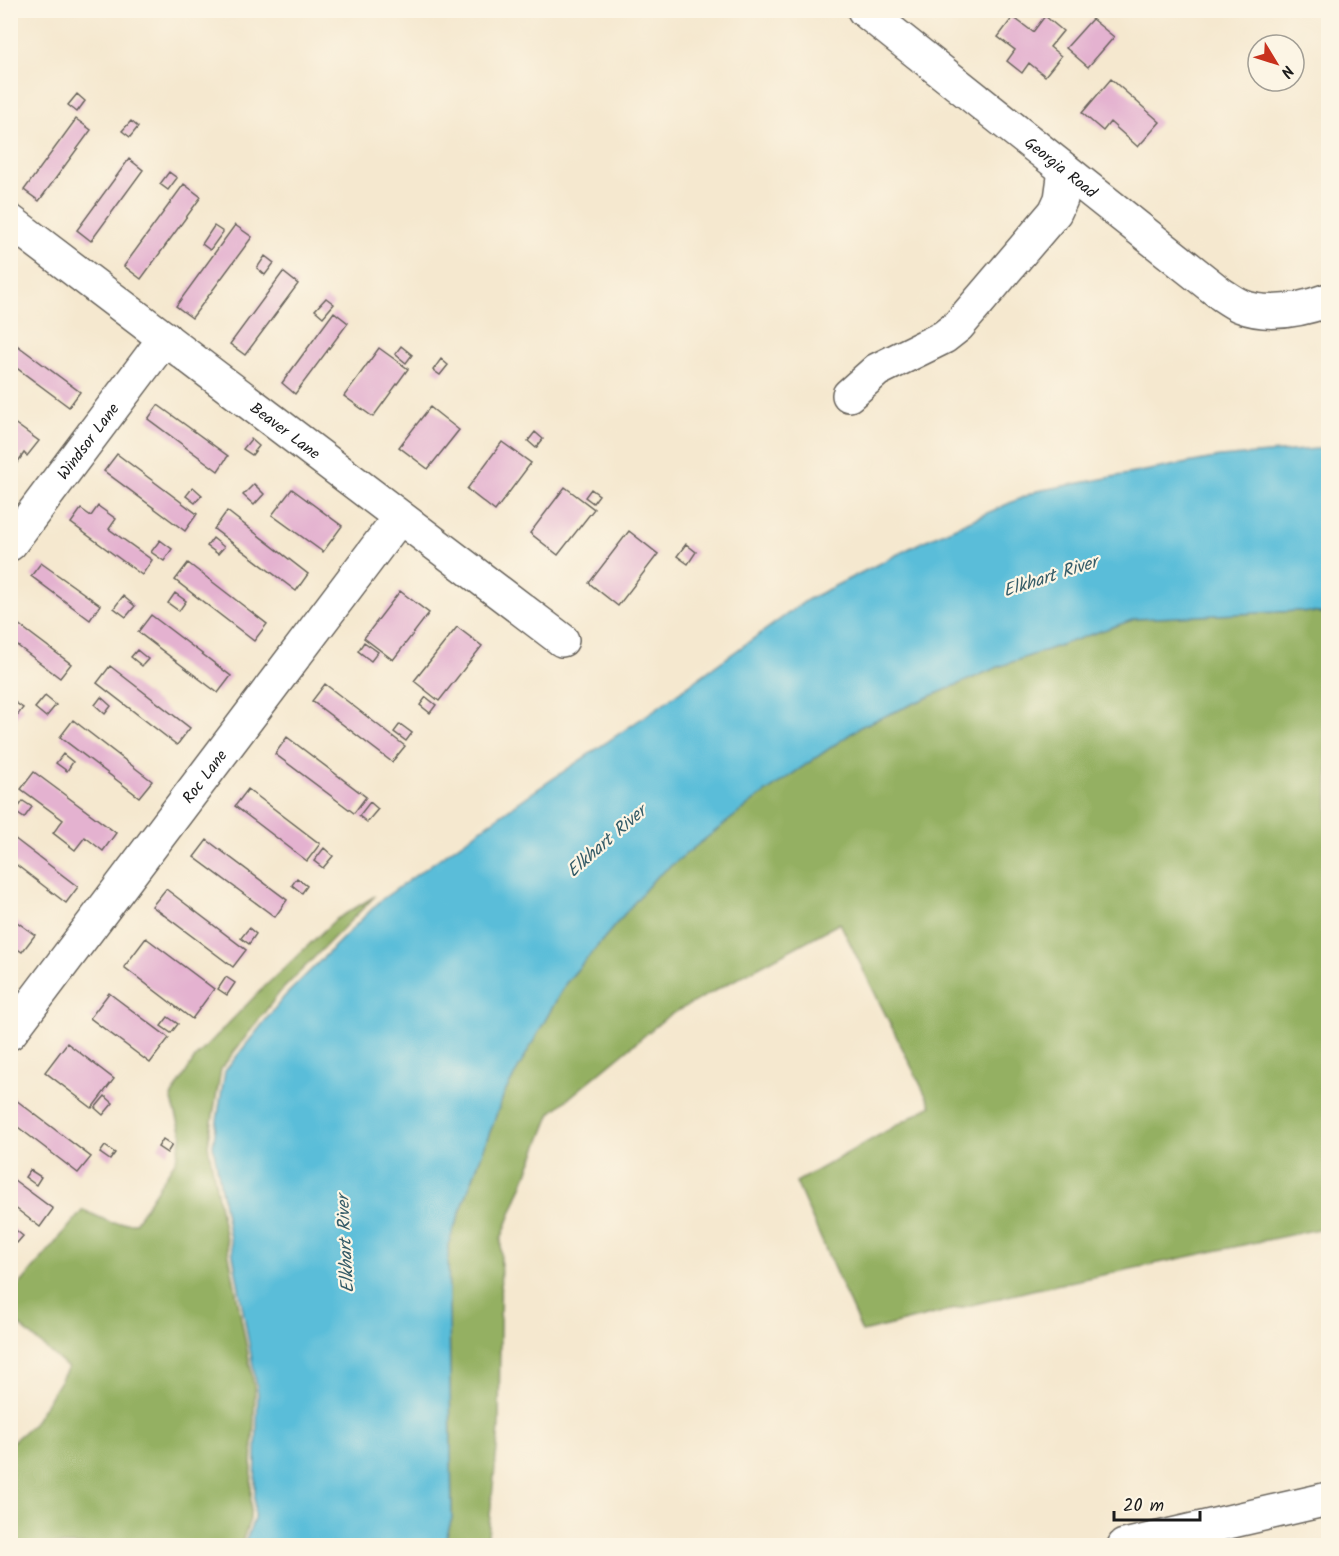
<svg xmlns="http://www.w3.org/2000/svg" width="1339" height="1556" font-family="Kalam,sans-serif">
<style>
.forest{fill:#94b062;stroke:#58663f;stroke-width:1.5}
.water{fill:#5abdd9;stroke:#3b6c7a;stroke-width:1.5}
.building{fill:#e4b2d0}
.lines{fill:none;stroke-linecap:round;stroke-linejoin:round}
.minor-casing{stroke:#68635b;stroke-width:36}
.minor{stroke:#fff;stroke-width:33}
.labels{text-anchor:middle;stroke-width:4.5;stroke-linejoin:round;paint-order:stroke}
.street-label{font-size:16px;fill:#1c1c1c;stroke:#fcf5e5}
.water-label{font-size:18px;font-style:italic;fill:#355c68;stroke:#fcf5e5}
</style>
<rect width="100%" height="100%" fill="#fcf5e5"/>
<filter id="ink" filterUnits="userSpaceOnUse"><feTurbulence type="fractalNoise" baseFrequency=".0167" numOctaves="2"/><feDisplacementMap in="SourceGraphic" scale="12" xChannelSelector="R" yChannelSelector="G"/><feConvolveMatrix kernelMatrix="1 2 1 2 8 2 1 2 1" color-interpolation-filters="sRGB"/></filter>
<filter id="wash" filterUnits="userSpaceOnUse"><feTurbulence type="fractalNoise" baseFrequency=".008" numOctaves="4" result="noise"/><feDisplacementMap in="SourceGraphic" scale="24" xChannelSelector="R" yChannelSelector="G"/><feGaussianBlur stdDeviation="1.35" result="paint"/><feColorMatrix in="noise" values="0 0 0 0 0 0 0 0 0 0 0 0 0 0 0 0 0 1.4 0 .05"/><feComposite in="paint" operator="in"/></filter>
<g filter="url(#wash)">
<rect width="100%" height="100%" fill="#f5e8cf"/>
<path class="forest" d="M1298,611L1328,614V1227L1032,1290L862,1332L796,1182L931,1106L840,923L668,1016L551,1113L501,1239L499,1429L487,1545L444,1546L452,1518L448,1245L504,1094L566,983L655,878L759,797L862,726L998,667L1135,619Z
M375,896L280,992L221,1069L208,1145L255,1391L250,1519L241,1545H11V1443L33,1424L68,1368L11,1318V1305L16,1289L83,1210L112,1223H135L176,1160L182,1134L171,1097L195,1058L259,992L335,920Z"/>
<path class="water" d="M1328,448V614L1298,611L1135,619L998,667L862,726L759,797L655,878L566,983L504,1094L448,1245L452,1518L444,1545H244L254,1519L258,1393L213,1145L225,1071L284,997L381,900L529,795L657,708L807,600L922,542L1037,491L1220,457Z"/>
<g id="blocks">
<path class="building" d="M1045,16L1063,31L1050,47L1061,56L1045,76L1029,63L1022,73L1007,61L1015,50L998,37L1013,17L1033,32Z
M1092,19L1114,37L1088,67L1066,48Z
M1111,79L1160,122L1138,147L1110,122L1103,131L1082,113Z
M77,94L85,101L77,112L68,105Z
M76,119L91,130L39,201L24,190Z
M131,121L138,127L130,137L122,131Z
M129,159L143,170L91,241L77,230Z
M169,172L177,178L168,190L160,184Z
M184,184L201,197L141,279L124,266Z
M235,225L252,237L192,318L176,306Z
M214,226L223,232L210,250L202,244Z
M265,256L274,263L265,275L257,268Z
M283,272L298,284L245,355L230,344Z
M326,298L334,304L323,317L315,310Z
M334,312L348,323L295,394L282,383Z
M10,340L80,392L69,407L10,363Z
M401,346L412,355L406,363L395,354Z
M379,348L408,369L373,417L344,396Z
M441,359L448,365L440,375L433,370Z
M158,405L228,456L218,471L148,419Z
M430,407L459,430L428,469L399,447Z
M10,420L39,441L27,456L24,453L17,463L10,459Z
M535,432L543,439L536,448L528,441Z
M251,439L259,446L252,455L243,449Z
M502,442L531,463L495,511L467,489Z
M117,454L197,514L185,531L104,471Z
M254,484L264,494L254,505L243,495Z
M193,487L202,495L195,503L186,496Z
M565,487L594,509L558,555L530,533Z
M292,489L342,526L323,552L272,515Z
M591,489L599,495L593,503L585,497Z
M98,506L116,519L109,529L152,560L142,575L71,523L81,509L91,516Z
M227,511L308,574L296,591L214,529Z
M629,531L658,554L618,606L589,583Z
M213,538L224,547L218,554L207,546Z
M160,540L172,549L164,561L151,552Z
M686,544L696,552L688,564L677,556Z
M41,563L100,605L90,620L31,576Z
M188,563L267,624L254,641L175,580Z
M400,591L429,613L393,660L364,638Z
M175,593L186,601L179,611L168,603Z
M123,596L135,606L126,617L114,608Z
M151,615L231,676L218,693L138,632Z
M10,618L71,664L60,678L10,640Z
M457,627L482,646L439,701L414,681Z
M364,642L378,652L371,661L358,651Z
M137,650L148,659L142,666L131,657Z
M110,666L190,728L177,745L97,683Z
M325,684L405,746L392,762L312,701Z
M45,696L56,705L46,717L35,708Z
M101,697L111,706L105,714L95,705Z
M426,697L436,705L430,713L420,705Z
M10,699L23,708L12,722L10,721Z
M73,720L152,781L139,797L60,737Z
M400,724L412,733L406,741L394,732Z
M287,737L366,797L354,813L275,754Z
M63,754L73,762L67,771L56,763Z
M34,772L116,833L103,851L85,837L75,850L53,833L63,820L21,789Z
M248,789L320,844L307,861L235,806Z
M23,801L32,807L24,818L15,812Z
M370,802L378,809L367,822L359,816Z
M10,835L78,887L66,903L10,860Z
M207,840L287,900L275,917L194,857Z
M324,848L333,856L323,868L314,861Z
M297,878L307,886L302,893L292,885Z
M166,889L246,950L233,967L152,906Z
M10,917L35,935L22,952L10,944Z
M249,928L256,934L249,944L241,938Z
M146,938L214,989L192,1019L124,967Z
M226,977L235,983L227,995L218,989Z
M109,993L169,1038L150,1063L90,1018Z
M168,1017L178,1024L171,1033L161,1026Z
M67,1043L114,1079L92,1108L45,1072Z
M105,1096L113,1103L103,1115L95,1108Z
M12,1097L91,1157L78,1173L10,1121V1099Z
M163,1139L172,1145L167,1153L158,1147Z
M105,1146L115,1153L110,1160L100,1153Z
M30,1170L41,1177L36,1185L25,1177Z
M10,1177L53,1209L40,1227L10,1204Z
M12,1227L23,1236L17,1243L10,1238Z"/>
</g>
</g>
<g filter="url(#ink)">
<use href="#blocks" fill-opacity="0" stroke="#68635b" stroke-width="1.5"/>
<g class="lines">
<g class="minor-casing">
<g id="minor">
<path id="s1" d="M864,10L1221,294C1227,298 1234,303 1241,306C1269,317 1301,310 1328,300"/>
<path id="s2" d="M10,221L562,640"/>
<path d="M849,395L877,370L944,337L958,326L1055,212L1061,199L1065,170"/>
<path id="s3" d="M10,544L165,338"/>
<path id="s4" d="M10,1033L399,518"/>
<path d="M1124,1546L1328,1499"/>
</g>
</g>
<use href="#minor" class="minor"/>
</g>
</g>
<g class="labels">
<g class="street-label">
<text dy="6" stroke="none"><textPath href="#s1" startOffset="252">Georgia Road</textPath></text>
<text dy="6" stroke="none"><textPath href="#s2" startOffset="346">Beaver Lane</textPath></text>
<text dy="6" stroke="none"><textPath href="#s3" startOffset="129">Windsor Lane</textPath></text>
<text dy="6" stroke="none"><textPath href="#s4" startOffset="322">Roc Lane</textPath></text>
</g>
<g class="water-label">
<text transform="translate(1050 576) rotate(-18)" y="6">Elkhart River</text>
<text transform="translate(606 841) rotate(-41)" y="6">Elkhart River</text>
<text transform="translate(345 1244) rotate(-93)" y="6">Elkhart River</text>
</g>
</g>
<rect width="1339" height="1556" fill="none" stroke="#fcf5e5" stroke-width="36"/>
<g transform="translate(1276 63) rotate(128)"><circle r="28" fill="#fcf5e5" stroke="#a29e95" stroke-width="1.5"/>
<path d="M0-4.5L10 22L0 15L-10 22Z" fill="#c8321e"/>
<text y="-9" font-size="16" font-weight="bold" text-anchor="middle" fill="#1c1c1c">N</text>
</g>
<path d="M1114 1511v9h86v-9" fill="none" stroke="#1c1c1c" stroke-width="3"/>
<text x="1123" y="1511" font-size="18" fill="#1c1c1c" stroke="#fcf5e5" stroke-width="4.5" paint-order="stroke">20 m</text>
</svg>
